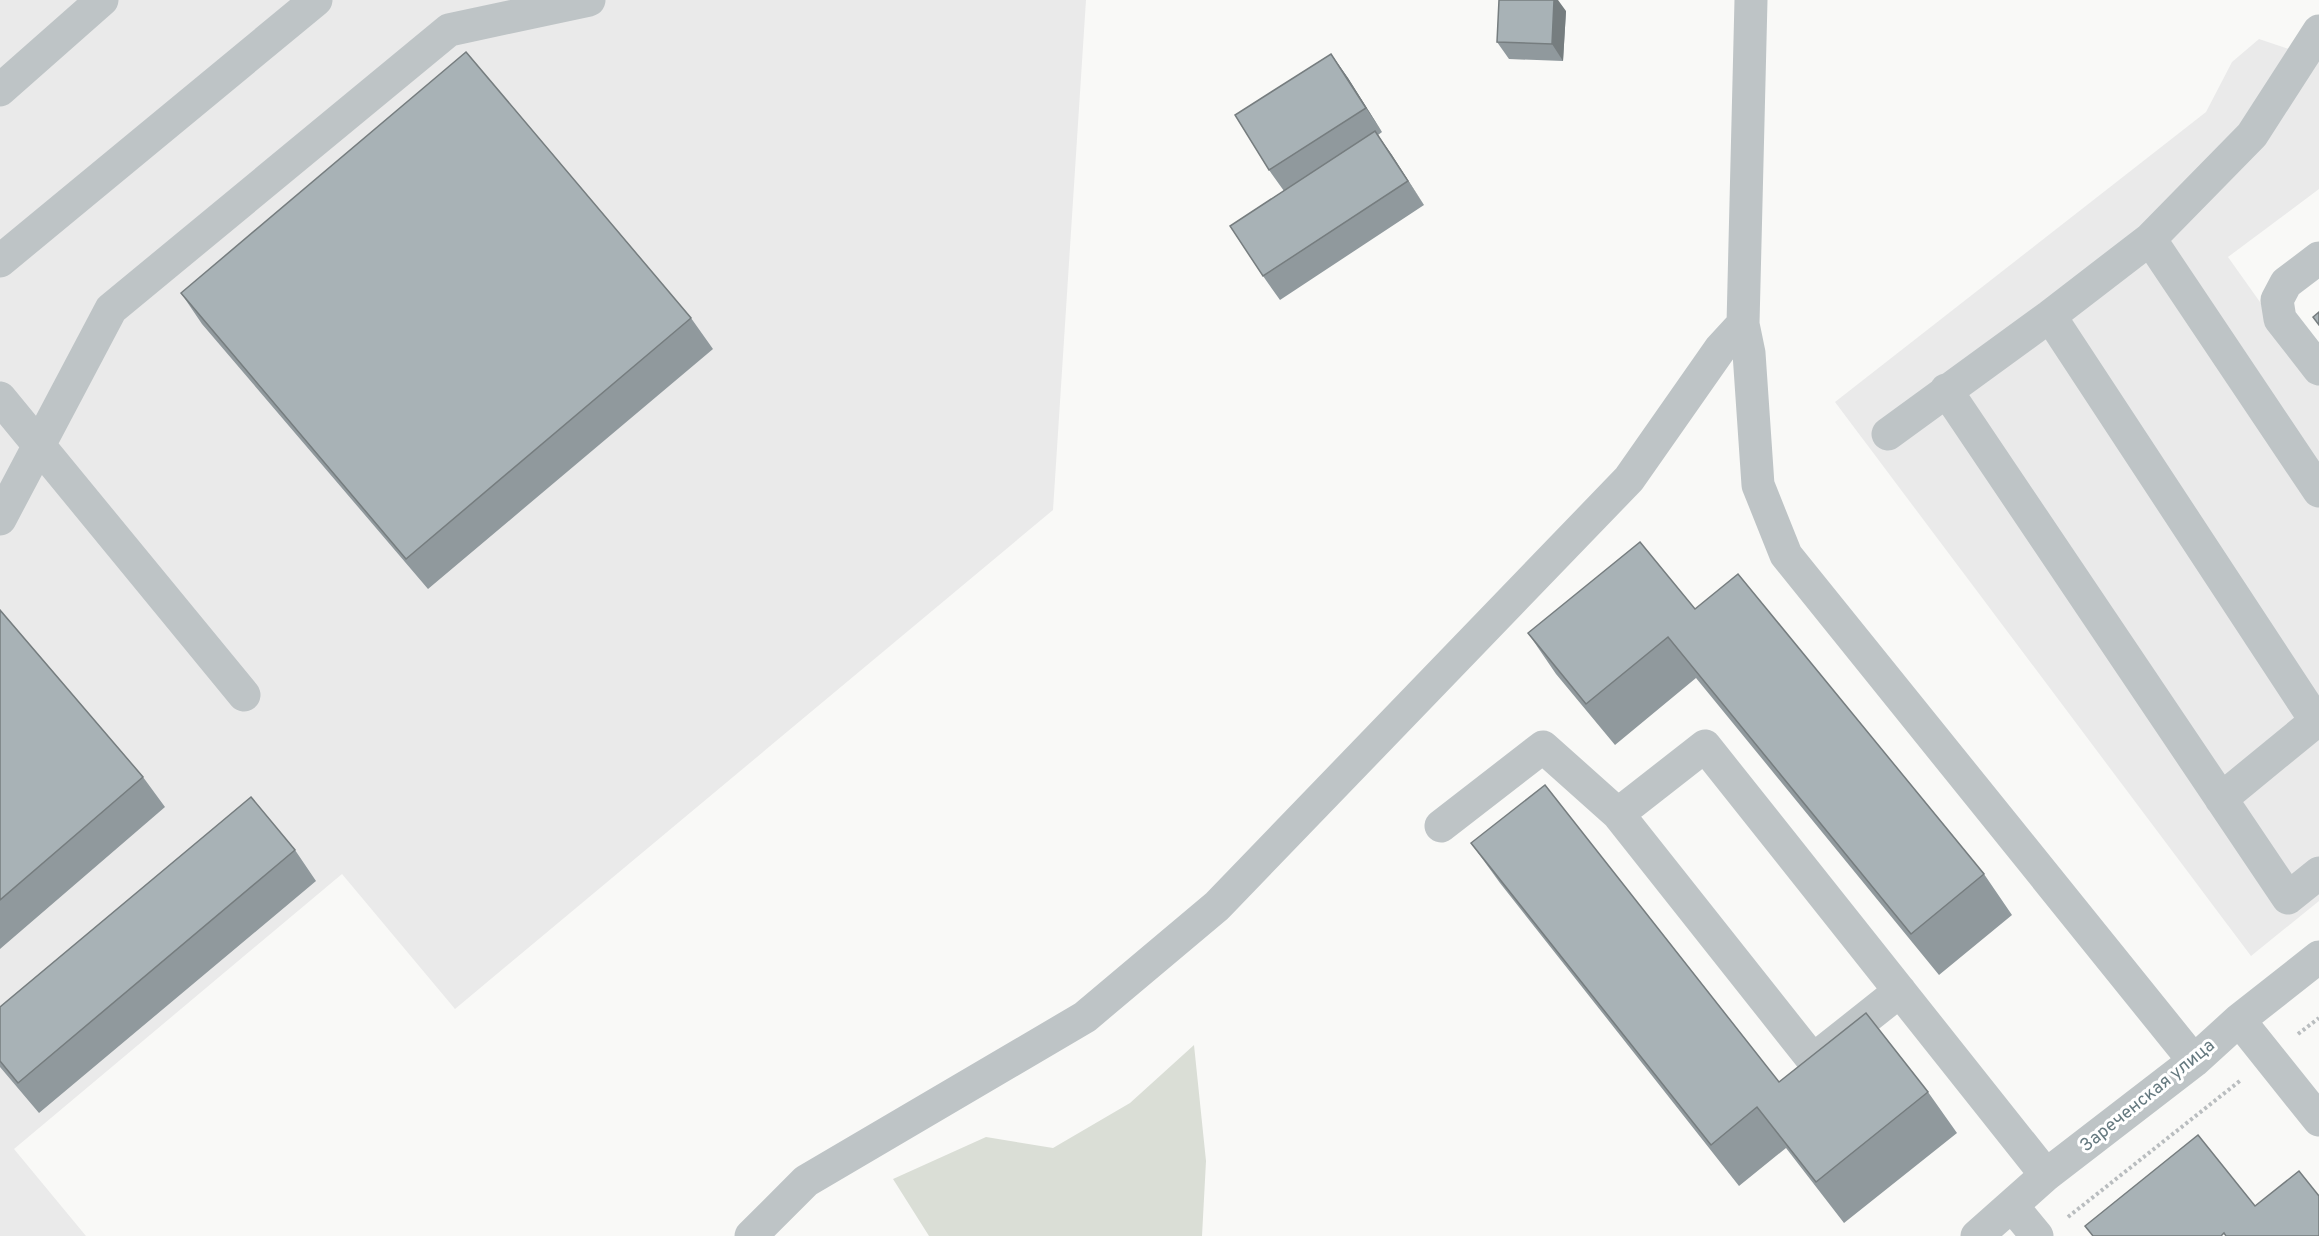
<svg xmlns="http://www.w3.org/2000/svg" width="2319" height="1236" font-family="Overpass,sans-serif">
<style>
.built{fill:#eaeaea}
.green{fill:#daded6}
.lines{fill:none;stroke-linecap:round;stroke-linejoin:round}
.path{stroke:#b9bdbf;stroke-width:4;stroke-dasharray:3 3;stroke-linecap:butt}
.minor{stroke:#bec4c6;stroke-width:33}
.wall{fill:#90999d}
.shaded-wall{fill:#767d7f}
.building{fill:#a8b2b6;stroke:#767d7f;stroke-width:1.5}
.labels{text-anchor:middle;stroke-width:6;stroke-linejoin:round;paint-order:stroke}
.street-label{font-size:18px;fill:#667a80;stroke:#fff}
</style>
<rect width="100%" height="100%" fill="#f9f9f7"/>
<path class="built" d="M0,0H1086L1053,510L455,1009L342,874L14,1149L86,1236H0Z
M2259,39L2319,59V189L2228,257L2319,385V901L2251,956L1835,402L2206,112L2232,62Z"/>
<path class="green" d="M1194,1045L1206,1161L1202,1236H929L893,1179L986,1137L1053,1148L1130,1103Z"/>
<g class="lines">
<path class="path" d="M2298,1034L2319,1018
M2068,1217L2241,1080"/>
<path class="minor" d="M1751,0L1743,324L1749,353L1758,485L1786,555L2194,1061
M0,90L102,0
M2150,239L2319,491
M2319,258L2286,283L2277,300L2280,319L2319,369
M0,261L316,0
M2050,316L2316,721L2319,718
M1946,390L2288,898L2319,873
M0,398L244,695
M1888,434L2050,316L2150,239L2252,135L2319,31
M0,519L111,309L449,30L589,0
M2221,799L2316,721
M1618,814L1813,1060L1900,991
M1441,826L1543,747L1618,814L1705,746L2046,1175
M2239,1020L2319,1120
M2013,1207L2037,1236
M751,1236L806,1181L1085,1017L1217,906L1629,479L1720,349L1743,324
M1977,1236L2046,1175L2194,1061L2239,1020L2319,957"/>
</g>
<path class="wall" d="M1566,11L1563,61L1509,59L1497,42Z
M1331,54L1348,78L1382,132L1378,135L1424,205L1280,300L1263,276L1284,191L1269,170Z
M181,293L691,318L713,349L428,589L202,324Z
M1695,609L1984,874L2012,915L1939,975L1696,678L1615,745L1556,674L1528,633Z
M0,610L143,777L165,807L0,949Z
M1471,843L1779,1082L1928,1092L1957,1133L1844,1223L1786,1148L1739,1186L1500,883Z
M295,850L316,881L39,1113L0,1067V1007Z"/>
<path class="shaded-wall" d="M1554,0H1558L1566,11L1563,61L1552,44Z
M1331,54L1348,78L1382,132L1366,108Z
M1375,131L1392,155L1424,205L1408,181Z"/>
<path class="building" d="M1499,0H1554L1552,44L1497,42Z
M466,52L691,318L406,559L181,293Z
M1331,54L1366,108L1269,170L1235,115Z
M1375,131L1408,181L1263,276L1230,226Z
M2319,312V325L2313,317Z
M1640,542L1695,609L1738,574L1984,874L1911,934L1668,637L1586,704L1528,633Z
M0,610L143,777L0,900Z
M1545,785L1779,1082L1866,1013L1928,1092L1816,1182L1757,1107L1711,1145L1471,843Z
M251,797L295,850L18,1083L0,1061V1007Z
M2198,1135L2255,1206L2299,1171L2319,1196V1236H2226L2224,1233L2221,1236H2093L2085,1226Z"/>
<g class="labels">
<g class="street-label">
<text transform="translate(2147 1095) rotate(-39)" y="6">Зареченская улица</text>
</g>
</g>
</svg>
